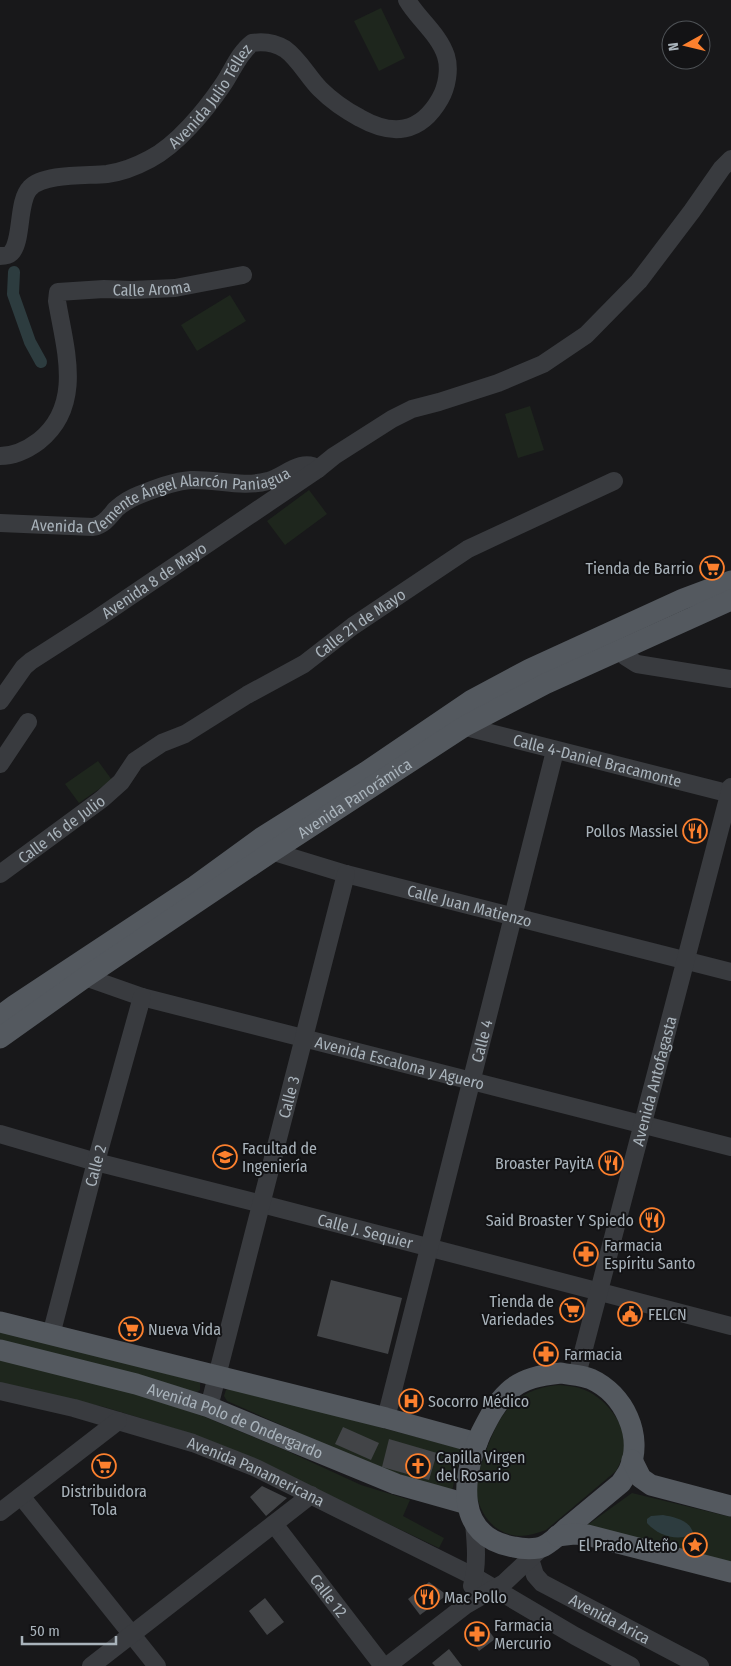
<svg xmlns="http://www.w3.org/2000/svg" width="731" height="1666" font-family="'Fira Sans Condensed',sans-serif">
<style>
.green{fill:#1e261d}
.water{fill:#2d3c3f}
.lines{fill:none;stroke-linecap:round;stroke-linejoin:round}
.canal{stroke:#2d3c3f;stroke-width:12}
.building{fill:#424447}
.minor{stroke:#393b3f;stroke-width:18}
.major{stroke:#54595f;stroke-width:21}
.labels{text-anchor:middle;stroke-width:4;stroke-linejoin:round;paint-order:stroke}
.street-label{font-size:16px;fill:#a9b3bb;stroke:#131315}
.poi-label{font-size:16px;fill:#a9b3bb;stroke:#131315;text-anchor:start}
</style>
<rect width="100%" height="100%" fill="#18181a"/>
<path class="green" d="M381,8L405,58L379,71L354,21Z
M230,295L246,321L197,351L181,325Z
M530,406L544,450L518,458L505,414Z
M309,490L327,514L285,545L267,521Z
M98,761L112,780L79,803L65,784Z
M0,1331L196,1381L200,1383V1390L197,1392L0,1341Z
M0,1359L121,1388L205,1417L285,1450L361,1485L410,1500L403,1516L444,1538L439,1548L253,1459L183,1431L104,1407L0,1385Z
M559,1385C567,1386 575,1386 582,1389C603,1396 622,1419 625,1441C626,1452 620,1463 616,1471L546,1530C537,1533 528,1536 519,1536C490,1534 476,1508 475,1482C493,1435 499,1390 559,1385Z
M231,1388L462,1449L452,1491L376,1467L227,1401L224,1396L226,1390Z
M632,1493L731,1517V1564L586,1526Z"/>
<path class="water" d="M663,1515C674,1517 690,1520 693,1533C679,1543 657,1535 647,1523V1519L651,1516Z"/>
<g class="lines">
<path class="canal" d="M14,272L13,294L30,342L41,362"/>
</g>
<path class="building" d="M331,1280L402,1298L388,1354L317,1336Z
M343,1427L379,1443L371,1460L335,1444Z
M389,1439L437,1453L429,1480L382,1467Z
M262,1486L287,1498L266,1516L250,1497Z
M429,1582L447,1595L420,1615L408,1599Z
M265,1598L284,1622L267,1635L249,1611Z
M483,1623L495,1639L479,1651L468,1635Z
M449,1649L462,1666H435L432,1663Z"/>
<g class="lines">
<g class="minor">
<path id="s1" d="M0,256C4,256 8,256 11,253C23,241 17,201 30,188C44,173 87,176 107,174C122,172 137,166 150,159C177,145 205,111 222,86C232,72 238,54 252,43C264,41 275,43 285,49C299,59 308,77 320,89C332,101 345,110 360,118C392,136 420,134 440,99C447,87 450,69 446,56C439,34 418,19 407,0"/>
<path id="s2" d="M0,456C15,456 27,450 39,441C84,405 65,349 57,301L58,292L104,289L132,290L175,288L243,275"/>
<path id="s3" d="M0,523L93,527C104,525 109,517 116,509C123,503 131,498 139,495C154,489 174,481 191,480C216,479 243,488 268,481C283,478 301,457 318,469"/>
<path d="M621,650L626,657L637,664L731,679"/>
<path id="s4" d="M0,701L24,667L31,661L98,618L318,469L334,456L392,419L412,409L439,402L498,383L543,364L586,335L639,281L692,211L722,168L731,159"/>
<path id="s5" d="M460,721L466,727L731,794"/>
<path d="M0,764L28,722"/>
<path id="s6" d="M266,843L274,852L346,874L731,972"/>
<path id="s7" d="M0,874L102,799L121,782L135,761L162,743L185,734L247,695L304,664L353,626L468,549L614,481"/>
<path id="s8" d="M82,968L88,978L142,997L731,1147"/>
<path id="s9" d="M0,1134L96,1162L262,1204L731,1326"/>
<path id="s10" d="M51,1335L96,1162L142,997"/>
<path id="s11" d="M577,1375L731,787"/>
<path id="s12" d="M0,1391L74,1408L193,1443L256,1468L475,1577L575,1636L631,1666"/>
<path id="s13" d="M209,1407L346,874"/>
<path id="s14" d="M386,1418L555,751"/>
<path d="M21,1496L157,1666"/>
<path d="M0,1512L118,1421"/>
<path id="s15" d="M274,1524L383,1666"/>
<path id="s16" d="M530,1559L535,1575L542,1583L700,1666"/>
<path d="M472,1586C478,1565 476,1544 474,1523"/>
<path d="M91,1666L311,1495"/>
<path d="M387,1666L466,1605L504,1583L537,1552"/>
</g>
<g class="major">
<path d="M0,1016L15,1005L195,886L261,838L366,772L472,700L530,669L683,599L731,581"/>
<path id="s17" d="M0,1038L87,976L273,851L465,726L545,684L731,600"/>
<path d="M0,1322L386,1418L477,1443"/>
<path id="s18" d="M0,1350L136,1384L209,1407L396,1484L467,1504"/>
<path d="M561,1373C571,1375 582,1375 591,1379C624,1394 644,1436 629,1470C627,1475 623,1479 621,1483C603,1498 585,1513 568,1527C560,1534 552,1542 544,1546C536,1550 522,1549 514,1547C453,1537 462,1476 481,1433C488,1419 496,1403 508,1392C522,1378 542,1375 561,1373Z"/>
<path d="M632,1460L641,1478L651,1485L731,1506"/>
<path d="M557,1536L574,1534L587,1535L731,1572"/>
</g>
</g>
<defs>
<g id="supermarket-ring" transform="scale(1.25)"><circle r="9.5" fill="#131315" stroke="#fc802e" stroke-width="1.5"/><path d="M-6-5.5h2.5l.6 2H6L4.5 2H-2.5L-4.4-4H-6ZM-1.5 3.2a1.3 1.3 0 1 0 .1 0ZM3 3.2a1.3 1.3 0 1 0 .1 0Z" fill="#fc802e"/></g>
<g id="restaurant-ring" transform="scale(1.25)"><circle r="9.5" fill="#131315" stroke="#fc802e" stroke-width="1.5"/><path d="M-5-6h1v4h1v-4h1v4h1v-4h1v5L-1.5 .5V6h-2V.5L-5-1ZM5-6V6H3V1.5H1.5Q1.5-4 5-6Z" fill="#fc802e"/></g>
<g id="university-ring" transform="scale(1.25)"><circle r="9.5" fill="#131315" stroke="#fc802e" stroke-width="1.5"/><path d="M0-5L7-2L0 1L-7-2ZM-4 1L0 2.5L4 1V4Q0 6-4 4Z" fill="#fc802e"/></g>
<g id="pharmacy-ring" transform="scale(1.25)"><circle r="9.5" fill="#131315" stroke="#fc802e" stroke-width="1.5"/><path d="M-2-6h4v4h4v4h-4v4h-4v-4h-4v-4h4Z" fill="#fc802e"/></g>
<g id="civic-ring" transform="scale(1.25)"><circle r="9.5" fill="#131315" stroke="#fc802e" stroke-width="1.5"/><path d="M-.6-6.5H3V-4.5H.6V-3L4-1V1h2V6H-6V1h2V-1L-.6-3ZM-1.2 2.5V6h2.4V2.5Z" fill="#fc802e"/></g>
<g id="hospital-ring" transform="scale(1.25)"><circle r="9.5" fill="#131315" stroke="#fc802e" stroke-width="1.5"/><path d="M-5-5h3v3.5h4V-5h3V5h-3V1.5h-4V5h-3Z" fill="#fc802e"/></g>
<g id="church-ring" transform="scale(1.25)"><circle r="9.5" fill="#131315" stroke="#fc802e" stroke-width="1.5"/><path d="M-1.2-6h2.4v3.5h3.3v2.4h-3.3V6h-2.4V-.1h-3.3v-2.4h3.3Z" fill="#fc802e"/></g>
<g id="sight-ring" transform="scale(1.25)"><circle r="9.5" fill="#131315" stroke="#fc802e" stroke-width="1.5"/><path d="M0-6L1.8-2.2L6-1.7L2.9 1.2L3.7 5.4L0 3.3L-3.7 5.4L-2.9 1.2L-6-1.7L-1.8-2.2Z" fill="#fc802e"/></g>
</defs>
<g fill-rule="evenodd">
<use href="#supermarket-ring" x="712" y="568"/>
<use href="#restaurant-ring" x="695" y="831"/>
<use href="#university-ring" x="225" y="1157"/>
<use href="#restaurant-ring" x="611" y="1163"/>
<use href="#restaurant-ring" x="652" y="1220"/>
<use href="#pharmacy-ring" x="586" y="1254"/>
<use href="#supermarket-ring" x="572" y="1310"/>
<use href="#civic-ring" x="630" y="1314"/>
<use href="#supermarket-ring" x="131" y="1329"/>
<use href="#pharmacy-ring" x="546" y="1354"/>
<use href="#hospital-ring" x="411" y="1401"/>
<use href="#supermarket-ring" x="104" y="1466"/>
<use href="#church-ring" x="418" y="1466"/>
<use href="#sight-ring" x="695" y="1545"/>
<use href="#restaurant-ring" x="427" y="1597"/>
<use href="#pharmacy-ring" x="477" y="1634"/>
</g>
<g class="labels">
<g class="street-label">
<text dy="6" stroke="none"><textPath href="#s1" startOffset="294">Avenida Julio Téllez</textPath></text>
<text dy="6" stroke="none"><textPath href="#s2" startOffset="295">Calle Aroma</textPath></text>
<text dy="6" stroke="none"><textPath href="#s3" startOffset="168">Avenida Clemente Ángel Alarcón Paniagua</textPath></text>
<text dy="6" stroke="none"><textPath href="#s4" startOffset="198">Avenida 8 de Mayo</textPath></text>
<text dy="6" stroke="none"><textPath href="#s7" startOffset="442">Calle 21 de Mayo</textPath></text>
<text dy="6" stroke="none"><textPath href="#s5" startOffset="144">Calle 4-Daniel Bracamonte</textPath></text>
<text dy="6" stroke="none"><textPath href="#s17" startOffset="428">Avenida Panorámica</textPath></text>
<text dy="6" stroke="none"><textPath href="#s7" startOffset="76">Calle 16 de Julio</textPath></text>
<text dy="6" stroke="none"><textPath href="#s6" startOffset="215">Calle Juan Matienzo</textPath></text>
<text dy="6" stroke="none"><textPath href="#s14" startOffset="389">Calle 4</textPath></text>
<text dy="6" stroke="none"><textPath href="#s8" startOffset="335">Avenida Escalona y Aguero</textPath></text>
<text dy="6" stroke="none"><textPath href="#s11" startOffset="304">Avenida Antofagasta</textPath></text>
<text dy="6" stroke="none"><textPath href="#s13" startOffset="320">Calle 3</textPath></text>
<text dy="6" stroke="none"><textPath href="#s10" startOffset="175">Calle 2</textPath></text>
<text dy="6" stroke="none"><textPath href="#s9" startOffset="378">Calle J. Sequier</textPath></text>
<text dy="6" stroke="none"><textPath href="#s18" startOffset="246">Avenida Polo de Ondergardo</textPath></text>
<text dy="6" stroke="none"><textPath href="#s12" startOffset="269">Avenida Panamericana</textPath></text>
<text dy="6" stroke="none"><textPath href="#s15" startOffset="90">Calle 12</textPath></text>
<text dy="6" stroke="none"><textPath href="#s16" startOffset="104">Avenida Arica</textPath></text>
</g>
<g class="poi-label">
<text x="694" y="574" text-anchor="end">Tienda de Barrio</text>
<text x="678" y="837" text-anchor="end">Pollos Massiel</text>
<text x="242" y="1154">Facultad de<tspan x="242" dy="18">Ingeniería</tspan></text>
<text x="594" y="1169" text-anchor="end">Broaster PayitA</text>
<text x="634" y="1226" text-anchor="end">Said Broaster Y Spiedo</text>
<text x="604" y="1251">Farmacia<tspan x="604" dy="18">Espíritu Santo</tspan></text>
<text x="554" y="1307" text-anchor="end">Tienda de<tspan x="554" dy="18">Variedades</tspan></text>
<text x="648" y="1320">FELCN</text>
<text x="148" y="1335">Nueva Vida</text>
<text x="564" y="1360">Farmacia</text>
<text x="428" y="1407">Socorro Médico</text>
<text x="436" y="1463">Capilla Virgen<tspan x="436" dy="18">del Rosario</tspan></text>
<text x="104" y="1497" text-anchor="middle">Distribuidora<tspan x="104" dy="18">Tola</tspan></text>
<text x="678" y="1551" text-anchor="end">El Prado Alteño</text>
<text x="444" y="1603">Mac Pollo</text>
<text x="494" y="1631">Farmacia<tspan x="494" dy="18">Mercurio</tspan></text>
</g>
</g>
<g transform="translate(686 45) rotate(262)"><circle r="24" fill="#131315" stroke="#4f5357"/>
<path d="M0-4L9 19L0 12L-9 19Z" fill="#fc802e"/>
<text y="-8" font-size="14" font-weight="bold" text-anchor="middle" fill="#a9b3bb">N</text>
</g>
<path d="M22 1636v8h94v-8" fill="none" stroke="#a9b3bb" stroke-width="2.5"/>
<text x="30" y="1636" font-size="15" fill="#a9b3bb" stroke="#131315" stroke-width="4" paint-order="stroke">50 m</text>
</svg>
